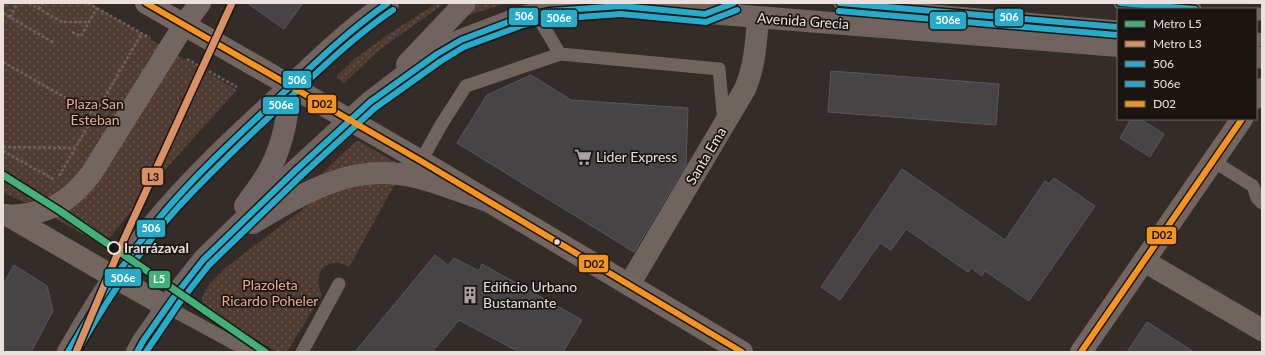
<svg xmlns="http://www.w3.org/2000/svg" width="1265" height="355" font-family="Lato,sans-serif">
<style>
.grass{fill:url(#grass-dots)}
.building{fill:#464444;stroke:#595959}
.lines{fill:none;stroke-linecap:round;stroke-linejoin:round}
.path{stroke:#6c635f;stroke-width:2.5;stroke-dasharray:3 2;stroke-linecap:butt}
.lane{stroke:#70645f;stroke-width:13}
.street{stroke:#70645f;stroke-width:22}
.secondary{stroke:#736660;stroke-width:22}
.primary{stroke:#71635f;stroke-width:22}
.bus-1-casing{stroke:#1b1512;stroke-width:9}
.bus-2-casing{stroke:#1b1512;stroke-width:9}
.bus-3-casing{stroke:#1b1512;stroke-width:9}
.bus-1{stroke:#26acca;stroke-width:6}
.bus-2{stroke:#26acca;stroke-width:6}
.bus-3{stroke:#f7941d;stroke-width:6}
.metro-1-casing{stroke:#1b1512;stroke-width:10}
.metro-2-casing{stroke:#1b1512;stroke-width:10}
.metro-1{stroke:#40b279;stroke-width:7}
.metro-2{stroke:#da9062;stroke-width:7}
.bus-dot{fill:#eae1dd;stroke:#1b1512;stroke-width:1.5}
.stop-dot{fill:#1b1512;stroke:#eae1dd;stroke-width:2}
.labels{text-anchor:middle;stroke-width:3.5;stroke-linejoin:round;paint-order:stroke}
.street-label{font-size:14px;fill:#eae1dd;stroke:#1b1512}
.park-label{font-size:14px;fill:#eaae93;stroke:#1b1512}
.poi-label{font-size:14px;fill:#eae1dd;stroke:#1b1512;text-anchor:start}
.stop-label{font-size:14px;font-weight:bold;fill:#eae1dd;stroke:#1b1512;text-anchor:start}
.line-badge{stroke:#1b1512;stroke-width:1.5}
.badge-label{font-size:11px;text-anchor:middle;font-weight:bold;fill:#fff}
.pale-badge-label{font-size:11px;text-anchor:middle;font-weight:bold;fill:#111}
</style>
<defs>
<pattern id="grass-dots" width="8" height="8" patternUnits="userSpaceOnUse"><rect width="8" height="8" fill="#513c33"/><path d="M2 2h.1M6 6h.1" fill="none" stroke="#6a5850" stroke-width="1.8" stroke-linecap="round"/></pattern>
</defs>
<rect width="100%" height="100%" fill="#342c29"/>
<path class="grass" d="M3,3H89L237,90L170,164L103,246L27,202H24L3,193Z
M437,3H441L442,5L379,50L344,83L336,77L354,59L389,34Z
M478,3H507L469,15Z
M356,141H359L400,165L319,176Z
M375,183L395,184L349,267C327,254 311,274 322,295L288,350L277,352L202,307V297L205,292L209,284L225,268L312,202L333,191Z"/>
<path class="building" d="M247,3H303L284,29Z
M831,71L999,84L996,125L828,112Z
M531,75L571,100L688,108L686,165L634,252L457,143L487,95Z
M1131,119H1140L1164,134L1150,157L1120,138Z
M902,169L1005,240L1045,181L1049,184L1054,178L1095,206L1029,301L985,271L982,276L971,268L968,272L906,229L891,250L880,243L840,300L821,287Z
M435,255L448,265L454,258L479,271L482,264L582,320L563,352H519L459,320L432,352H355Z
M14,265L47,286L53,311L31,352H3V285Z
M1147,322L1194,352H1127Z"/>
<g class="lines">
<path class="path" d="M29,3L62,22H89
M88,3L150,38
M39,9L43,3
M3,13L54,43
M10,17L18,3
M72,32L81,36L97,8
M187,59L237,87
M3,62L94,114
M3,147L74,148
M3,151L55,180
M59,176L142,33"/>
<path class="lane" d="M840,3L1118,27
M1120,3L1195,9
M536,14L560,54
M1256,14H1262
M1256,39L1262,40
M421,161L441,125L466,86L560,54L719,69L724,123
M1213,161L1253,186L1257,198L1262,203
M167,307L250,352
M302,352L339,284"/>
<path class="street" d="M1144,261L1262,330
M629,285L745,89C755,66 756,42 758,18"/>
<path class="secondary" d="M146,3L421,161L742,352
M1256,98L1262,89
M7,215L114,277L167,307
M9,216C48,213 66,206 91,174L184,25L200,3
M1081,352L1242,119"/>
<path class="primary" d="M1256,57L1262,58
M407,64L465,3
M245,206C254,193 264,181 271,167C284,141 288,114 290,86
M253,223C305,192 353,162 416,177C439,183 462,192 485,200
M68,352C93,308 120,265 152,226C190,179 236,137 280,96C313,65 350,28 388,3
M137,352L143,341L174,297L203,260L298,168L350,120L370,102L404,76L437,54L461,40L521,17L550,11L621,6L1118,46"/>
<g class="bus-1-casing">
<path id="bus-1" d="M840,3L1118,27
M1120,3L1195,9
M68,352C97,302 128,254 166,210C201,169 241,133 280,96C315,63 349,30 388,3
M137,352L143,341L174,297L203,260L298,168L370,102L437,54L461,40L521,17L550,11L621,6L705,14L734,3"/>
</g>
<g class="bus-2-casing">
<path id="bus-2" d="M839,11L1117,35
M77,352C105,303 136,255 173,213C208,174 247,138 285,102C320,70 353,37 393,10
M146,352L180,302L209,265L303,174L375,108L441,61L464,47L523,25L551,19L621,14L706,22L737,10"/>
</g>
<g class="bus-3-casing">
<path id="bus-3" d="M146,3L421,161L742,352
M1081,352L1242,119"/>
</g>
<use href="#bus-1" class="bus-1"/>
<use href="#bus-2" class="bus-2"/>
<use href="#bus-3" class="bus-3"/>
<g class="metro-1-casing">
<path id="metro-1" d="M3,175L60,211L265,352"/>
</g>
<g class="metro-2-casing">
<path id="metro-2" d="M76,352L120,248L232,3"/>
</g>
<use href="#metro-1" class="metro-1"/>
<use href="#metro-2" class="metro-2"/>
</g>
<defs>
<g id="supermarket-bare" transform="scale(1.38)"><path d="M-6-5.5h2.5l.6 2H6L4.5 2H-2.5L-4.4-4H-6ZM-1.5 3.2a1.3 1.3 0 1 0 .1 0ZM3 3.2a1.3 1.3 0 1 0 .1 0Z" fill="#aaa29e" stroke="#1b1512" stroke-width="2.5" paint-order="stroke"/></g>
<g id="building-bare" transform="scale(1.38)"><path d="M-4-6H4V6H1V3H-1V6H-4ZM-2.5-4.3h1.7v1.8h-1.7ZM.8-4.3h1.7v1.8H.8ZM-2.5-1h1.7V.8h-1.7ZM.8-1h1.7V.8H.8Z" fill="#aaa29e" stroke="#1b1512" stroke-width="2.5" paint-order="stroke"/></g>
</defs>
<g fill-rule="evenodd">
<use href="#supermarket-bare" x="583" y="157"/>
<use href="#building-bare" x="470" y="295"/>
</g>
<circle class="bus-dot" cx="557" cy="242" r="3.5"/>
<circle class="stop-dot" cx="114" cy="248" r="6"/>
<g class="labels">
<g class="street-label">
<text transform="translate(803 21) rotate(4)" y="5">Avenida Grecia</text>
<text transform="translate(706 156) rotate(-59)" y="5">Santa Ema</text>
</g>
<g class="park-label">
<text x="95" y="109">Plaza San<tspan x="95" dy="16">Esteban</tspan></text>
<text x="270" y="290">Plazoleta<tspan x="270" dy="16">Ricardo Poheler</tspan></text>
</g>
<g class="poi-label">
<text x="596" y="162">Lider Express</text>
<text x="483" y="292">Edificio Urbano<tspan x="483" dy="16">Bustamante</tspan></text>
</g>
<g class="stop-label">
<text x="124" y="253">Irarrázaval</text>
</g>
</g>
<g class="line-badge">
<rect x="508" y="7" width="31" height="19" rx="4" fill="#26acca"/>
<rect x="994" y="8" width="30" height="19" rx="4" fill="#26acca"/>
<rect x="540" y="9" width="38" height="19" rx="4" fill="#26acca"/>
<rect x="929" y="11" width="38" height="19" rx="4" fill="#26acca"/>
<rect x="282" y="70" width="30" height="19" rx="4" fill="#26acca"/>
<rect x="307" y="94" width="30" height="20" rx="4" fill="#f7941d"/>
<rect x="262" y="96" width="38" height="19" rx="4" fill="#26acca"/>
<rect x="141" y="167" width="23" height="19" rx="4" fill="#da9062"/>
<rect x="136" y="219" width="30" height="19" rx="4" fill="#26acca"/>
<rect x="1146" y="226" width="31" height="19" rx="4" fill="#f7941d"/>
<rect x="578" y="254" width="31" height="19" rx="4" fill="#f7941d"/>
<rect x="104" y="268" width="38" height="19" rx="4" fill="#26acca"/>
<rect x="148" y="270" width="23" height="19" rx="4" fill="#40b279"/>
</g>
<g class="badge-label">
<text x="524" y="20">506</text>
<text x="1009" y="21">506</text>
<text x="559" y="22">506e</text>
<text x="948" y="24">506e</text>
<text x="297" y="84">506</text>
<text x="281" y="109">506e</text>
<text x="151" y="232">506</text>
<text x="123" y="282">506e</text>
<text x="159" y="283">L5</text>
</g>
<g class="pale-badge-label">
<text x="322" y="108">D02</text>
<text x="153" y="181">L3</text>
<text x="1162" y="239">D02</text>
<text x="594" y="268">D02</text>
</g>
<rect width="1265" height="355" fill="none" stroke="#eae1dd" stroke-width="8"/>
<rect x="1117" y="8" width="140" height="112" fill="#1b1512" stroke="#6e6763"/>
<rect x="1125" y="21" width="20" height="6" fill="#40b279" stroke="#6e6763"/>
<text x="1153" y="28" font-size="12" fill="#eae1dd">Metro L5</text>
<rect x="1125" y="41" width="20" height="6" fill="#da9062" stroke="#6e6763"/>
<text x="1153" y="48" font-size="12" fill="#eae1dd">Metro L3</text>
<rect x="1125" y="61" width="20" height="6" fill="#26acca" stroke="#6e6763"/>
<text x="1153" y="68" font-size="12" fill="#eae1dd">506</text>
<rect x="1125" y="81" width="20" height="6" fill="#26acca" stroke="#6e6763"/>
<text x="1153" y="88" font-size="12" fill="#eae1dd">506e</text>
<rect x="1125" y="101" width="20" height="6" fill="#f7941d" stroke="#6e6763"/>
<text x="1153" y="108" font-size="12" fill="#eae1dd">D02</text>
</svg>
